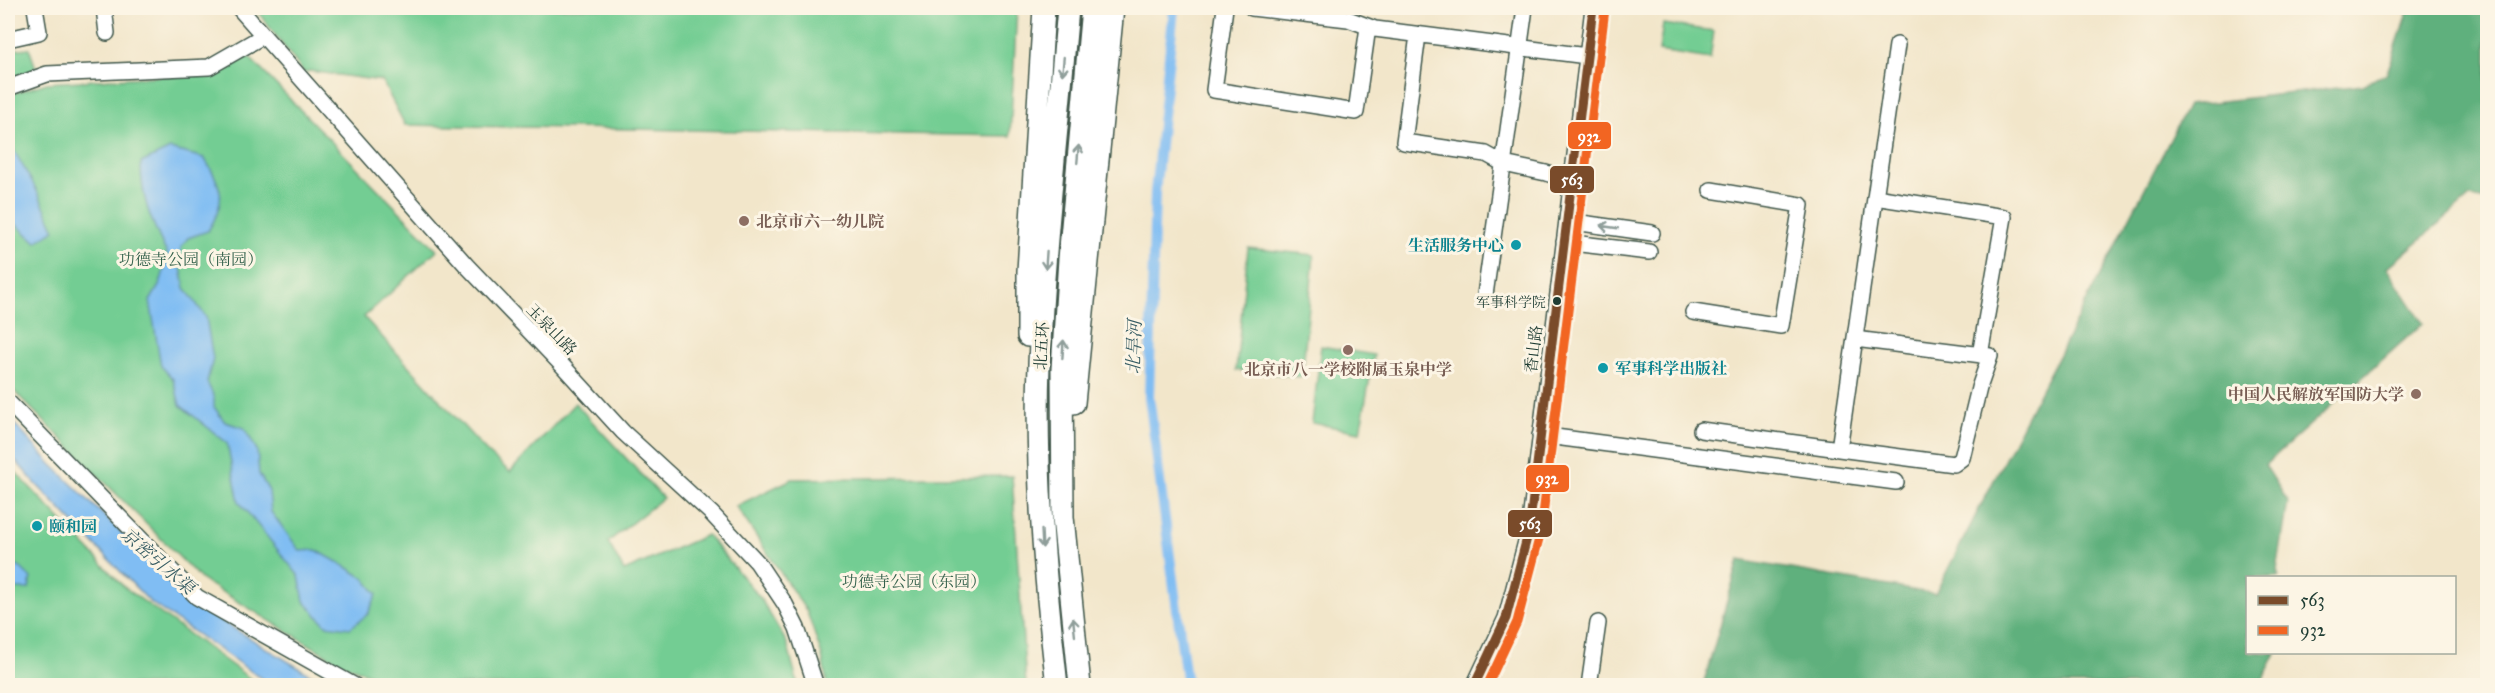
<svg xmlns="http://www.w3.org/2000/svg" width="2495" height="693" font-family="'IM FELL Great Primer','Noto Serif SC',serif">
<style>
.green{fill:#73cd93;stroke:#498564;stroke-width:1.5}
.forest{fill:#5eb07d;stroke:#3e7658;stroke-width:1.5}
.water{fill:#80bdf3;stroke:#507d94;stroke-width:1.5}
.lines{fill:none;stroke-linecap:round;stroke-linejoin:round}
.canal{stroke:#80bdf3;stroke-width:10}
.minor-casing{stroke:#3f564a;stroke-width:18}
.highway-casing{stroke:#3f564a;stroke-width:24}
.minor{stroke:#fff;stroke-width:15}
.highway{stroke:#fff;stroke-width:21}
.bus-1-casing{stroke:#fcf5e5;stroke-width:14}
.bus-2-casing{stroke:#fcf5e5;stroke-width:14}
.bus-1{stroke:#7a4b2a;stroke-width:9}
.bus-2{stroke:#f26522;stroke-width:9}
.oneway{stroke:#8f9e9a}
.education-dot{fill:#8d6e63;stroke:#fcf5e5;stroke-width:2}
.culture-dot{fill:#0f9aa8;stroke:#fcf5e5;stroke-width:2}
.bus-dot{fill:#1f3d34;stroke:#fcf5e5;stroke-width:2}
.labels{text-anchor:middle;stroke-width:6;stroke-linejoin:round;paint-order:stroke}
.bus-label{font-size:14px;fill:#1f3d34;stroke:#fcf5e5;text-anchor:end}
.education-label{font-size:16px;font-weight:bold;fill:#785e54;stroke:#fcf5e5;text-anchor:start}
.culture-label{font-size:16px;font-weight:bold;fill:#0d838f;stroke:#fcf5e5;text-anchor:start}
.park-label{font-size:16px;fill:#34614c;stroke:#fcf5e5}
.street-label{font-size:16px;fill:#1f3d34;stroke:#fcf5e5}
.water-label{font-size:18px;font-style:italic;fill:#375d64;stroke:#fcf5e5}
.line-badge{stroke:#fcf5e5;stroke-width:2}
.badge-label{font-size:16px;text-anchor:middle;font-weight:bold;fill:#fff}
</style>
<rect width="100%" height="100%" fill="#fcf5e5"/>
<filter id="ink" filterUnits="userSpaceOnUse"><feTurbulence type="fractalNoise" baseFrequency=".0167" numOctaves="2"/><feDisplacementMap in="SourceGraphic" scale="12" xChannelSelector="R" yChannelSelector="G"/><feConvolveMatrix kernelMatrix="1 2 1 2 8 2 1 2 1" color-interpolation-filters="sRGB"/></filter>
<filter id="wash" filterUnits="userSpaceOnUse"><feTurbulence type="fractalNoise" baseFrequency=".008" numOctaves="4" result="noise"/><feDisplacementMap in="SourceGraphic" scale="24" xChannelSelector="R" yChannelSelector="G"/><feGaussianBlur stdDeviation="1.35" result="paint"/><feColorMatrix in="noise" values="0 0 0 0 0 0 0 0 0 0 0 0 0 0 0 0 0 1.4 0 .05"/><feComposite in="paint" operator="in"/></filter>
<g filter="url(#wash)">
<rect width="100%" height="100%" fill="#f2e6ca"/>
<path class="green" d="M255,8H1017L1010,136L405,125L382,81L309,71L304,73Z
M1663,24L1714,31L1710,59L1659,51Z
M29,48L37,71L8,82V50Z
M248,56L437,250L364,317L487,452L510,472L575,403L663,498L608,542L624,571L707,535L761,599L787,643L798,685H398L340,663L202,580L8,385V95L47,83L213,73Z
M1248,248L1314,255L1302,377L1236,370Z
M1321,346L1374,355L1360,432L1312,423Z
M8,464L124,587L259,685H8Z
M1012,476L1026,685H827L822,656L807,612L736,506L792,479Z"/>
<path class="forest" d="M2409,8H2487V200L2470,197L2387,268L2423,323L2265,465L2288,502L2277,571L2279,577L2248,578V652L2276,653L2260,685H1703L1739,560L1935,594L2188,105L2363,85L2387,73Z"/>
<path class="water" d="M8,140L36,189L55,230L36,242L13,222L8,221Z
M170,149L204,158C223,187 227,201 208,231L188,238L181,247L180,263L185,288L206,317L213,359L207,382L214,397V407L225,422L244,428L257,450L259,474L269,491L271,512L300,551L316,550L348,568L364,578L377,594L368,614L350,628L326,625L304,601L299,576L239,502L227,443L180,405L173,379L161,366L150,301L160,284L168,256C152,222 141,201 141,163Z
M8,417L51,464L198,607L319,680L334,685H271L150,602L36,484L8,452Z
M8,562L21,568L31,578L29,589H8Z"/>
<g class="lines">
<path class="canal" d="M1174,8L1155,193L1149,397L1187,686"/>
</g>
</g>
<g filter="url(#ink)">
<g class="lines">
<g class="minor-casing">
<path id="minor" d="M104,8L107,33
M239,8L467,266L561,364L623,432L711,513L757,562L785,604L797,628L816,686
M1225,8L1214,90L1356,112L1368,27
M1252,8L1348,19L1375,29L1587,56
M1418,35L1404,142L1486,154L1504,164L1546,173L1572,181
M8,39L39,32L35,8
M8,88L47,74L209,67L263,36
M1875,197L2004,217L1980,355
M1567,221L1652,233
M1564,242L1649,252
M1485,295L1525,8
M1693,312L1781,326L1801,205L1711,190
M8,402L197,597L355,686
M1701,430L1839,449L1897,45
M1540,435L1896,482
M1839,449L1954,464L1962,458L1979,388L1990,356L1855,339
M1474,686L1506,618L1529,530L1593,8
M1589,686L1598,623"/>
</g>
<g class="highway-casing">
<path id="highway" d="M1028,336V271L1044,8
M1074,403L1113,8
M1057,686C1045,579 1035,472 1039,364C1044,245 1058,126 1068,8
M1080,686L1063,517L1062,369L1069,259L1092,8"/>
</g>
<use href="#minor" class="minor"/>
<use href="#highway" class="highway"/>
<g class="bus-1-casing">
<path id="bus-1" d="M1474,686L1506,618L1529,530L1593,8"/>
</g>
<g class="bus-2-casing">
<path id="bus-2" d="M1487,686L1517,622L1541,531L1605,9"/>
</g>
<use href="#bus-1" class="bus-1"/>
<use href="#bus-2" class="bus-2"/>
</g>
<defs><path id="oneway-shaft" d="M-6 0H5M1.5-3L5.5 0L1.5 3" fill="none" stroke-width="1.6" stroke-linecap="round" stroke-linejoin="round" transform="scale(1.5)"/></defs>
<g class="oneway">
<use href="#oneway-shaft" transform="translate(1063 66) rotate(95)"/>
<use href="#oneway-shaft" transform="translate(1078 154) rotate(-85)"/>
<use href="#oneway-shaft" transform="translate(1609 227) rotate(-172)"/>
<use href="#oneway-shaft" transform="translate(1046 260) rotate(94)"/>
<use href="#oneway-shaft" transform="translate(1063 349) rotate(-86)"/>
<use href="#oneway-shaft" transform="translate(1042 539) rotate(87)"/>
<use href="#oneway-shaft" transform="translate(1074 627) rotate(-96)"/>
</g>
</g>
<g class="education-dot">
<circle cx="744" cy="221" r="6"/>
<circle cx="1348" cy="350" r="6"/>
<circle cx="2416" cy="394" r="6"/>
</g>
<g class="culture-dot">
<circle cx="1516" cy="245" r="6"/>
<circle cx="1603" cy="368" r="6"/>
<circle cx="37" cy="526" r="6"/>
</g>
<circle class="bus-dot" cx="1557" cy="301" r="5"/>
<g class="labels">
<g class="bus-label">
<text x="1546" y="307">军事科学院</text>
</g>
<g class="education-label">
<text x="756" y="227">北京市六一幼儿院</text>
<text x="1348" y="375" text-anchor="middle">北京市八一学校附属玉泉中学</text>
<text x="2404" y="400" text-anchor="end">中国人民解放军国防大学</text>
</g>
<g class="culture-label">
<text x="1504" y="251" text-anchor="end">生活服务中心</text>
<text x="1615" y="374">军事科学出版社</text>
<text x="49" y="532">颐和园</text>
</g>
<g class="park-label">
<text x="191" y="265">功德寺公园（南园）</text>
<text x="914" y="587">功德寺公园（东园）</text>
</g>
<g class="street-label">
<text transform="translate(552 329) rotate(46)" y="6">玉泉山路</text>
<text transform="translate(1041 346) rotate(-87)" y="6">北五环</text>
<text transform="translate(1533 349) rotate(-83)" y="6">香山路</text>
</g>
<g class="water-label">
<text transform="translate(1134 347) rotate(-88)" y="6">北旱河</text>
<text transform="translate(158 561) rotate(41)" y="6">京密引水渠</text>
</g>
</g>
<g class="line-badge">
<rect x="1567" y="121" width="45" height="29" rx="6" fill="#f26522"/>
<rect x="1549" y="165" width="46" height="29" rx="6" fill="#7a4b2a"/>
<rect x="1525" y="464" width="45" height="29" rx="6" fill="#f26522"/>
<rect x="1507" y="509" width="46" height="29" rx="6" fill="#7a4b2a"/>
</g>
<g class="badge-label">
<text x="1589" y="142">932</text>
<text x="1572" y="185">563</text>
<text x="1547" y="484">932</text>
<text x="1530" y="529">563</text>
</g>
<rect width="2495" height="693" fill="none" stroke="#fcf5e5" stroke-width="30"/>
<rect x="2246" y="576" width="210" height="78" fill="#fcf5e5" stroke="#a4ab9e" stroke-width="1.5"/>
<rect x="2258" y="596" width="30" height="9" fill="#7a4b2a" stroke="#a4ab9e" stroke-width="1.5"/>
<text x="2300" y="606" font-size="18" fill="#1f3d34">563</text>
<rect x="2258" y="626" width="30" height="9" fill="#f26522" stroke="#a4ab9e" stroke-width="1.5"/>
<text x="2300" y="636" font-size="18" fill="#1f3d34">932</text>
</svg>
